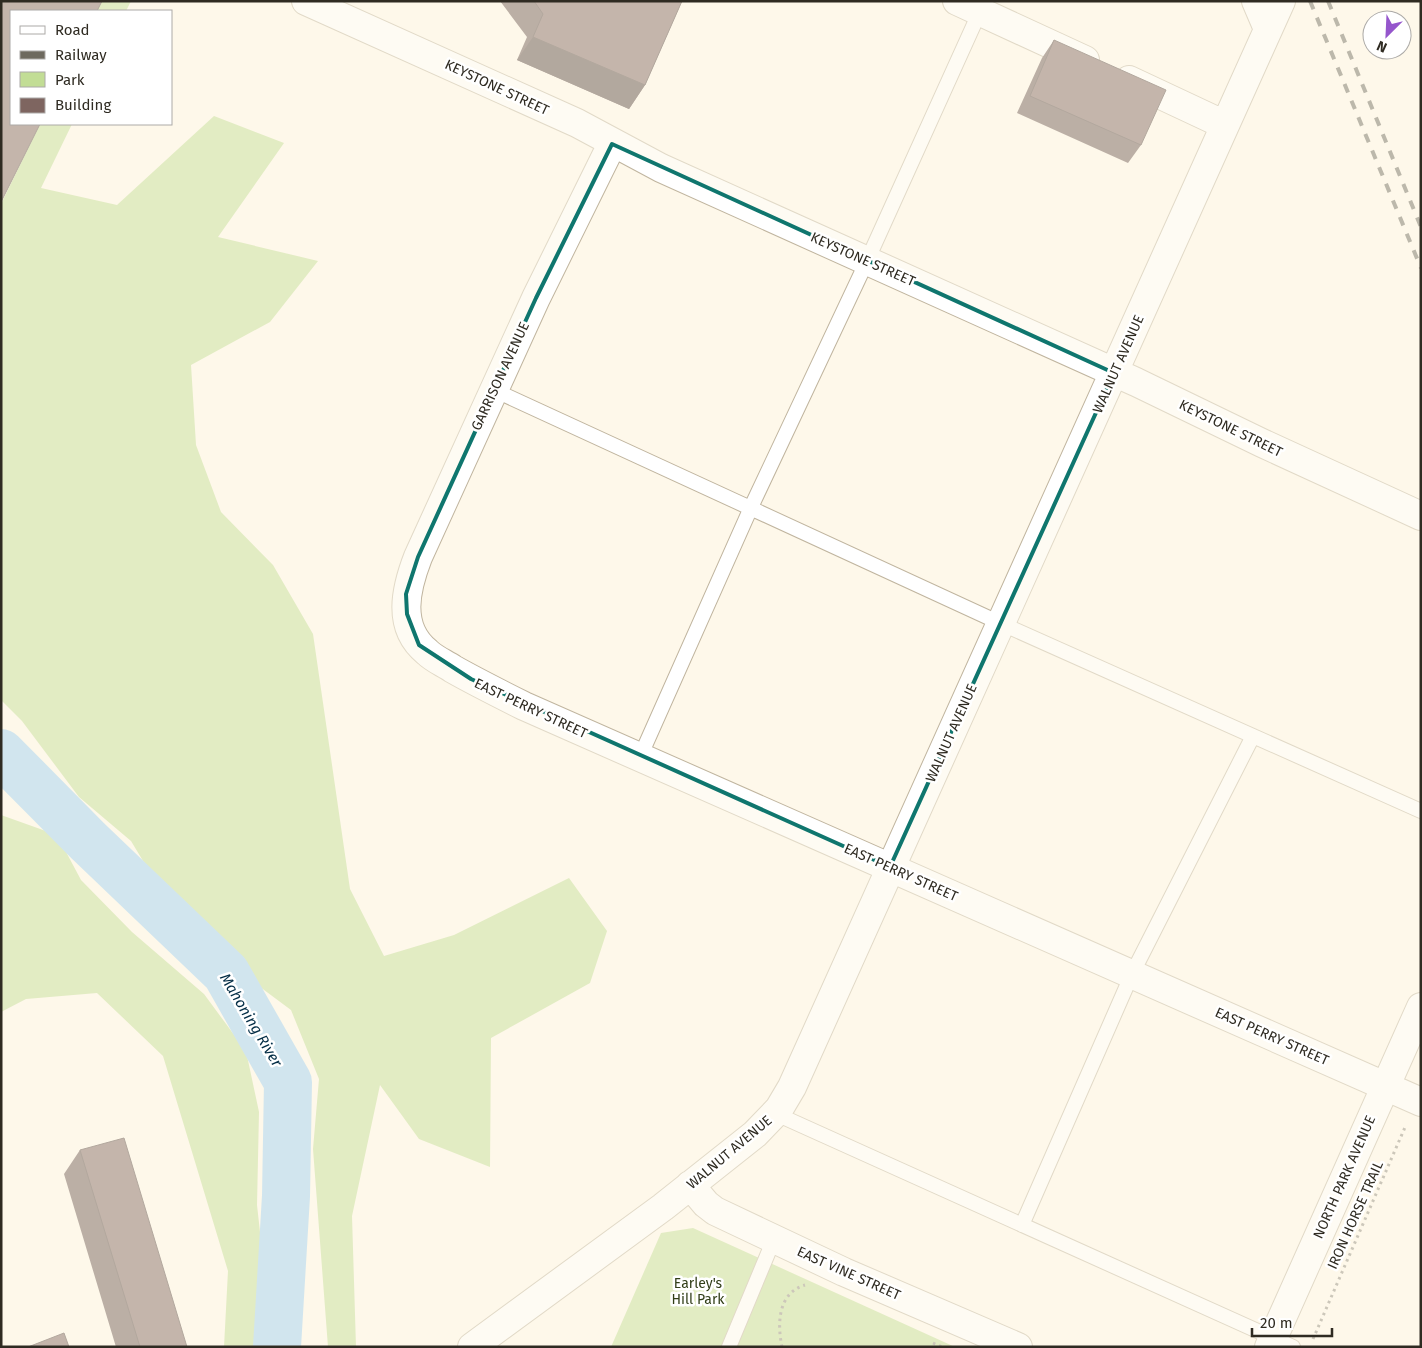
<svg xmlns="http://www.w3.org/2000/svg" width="1422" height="1348" font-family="'Fira Sans',sans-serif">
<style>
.green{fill:#c2dd95}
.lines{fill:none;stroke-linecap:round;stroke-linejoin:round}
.river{stroke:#9ccff4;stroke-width:48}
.service-casing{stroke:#c0b59f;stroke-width:16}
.minor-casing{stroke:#c0b59f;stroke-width:30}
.path{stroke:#918c80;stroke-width:3;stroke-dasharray:2.5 4;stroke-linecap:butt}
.service{stroke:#fff;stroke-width:14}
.minor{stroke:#fff;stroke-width:28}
.rail{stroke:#6e6a5f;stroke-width:4;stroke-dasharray:9 9;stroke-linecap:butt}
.wall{fill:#6c5753}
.shaded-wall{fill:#584743}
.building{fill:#7e6560;stroke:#584743}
.marked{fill:none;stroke:#0f766e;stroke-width:4;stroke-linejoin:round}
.labels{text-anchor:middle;stroke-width:5;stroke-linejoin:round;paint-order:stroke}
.street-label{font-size:14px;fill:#2f2b22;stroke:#fff}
.park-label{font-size:14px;fill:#313e18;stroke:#fff}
.water-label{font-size:15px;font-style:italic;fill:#032d45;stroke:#fff}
</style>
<rect width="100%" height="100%" fill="#fef8ea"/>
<path class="green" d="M100,1H131L126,11H95Z
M214,116L284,143L218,237L318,261L270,322L191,365L196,445L221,512L273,565L313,634L350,889L384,956L454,935L569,878L607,931L590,983L491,1038L490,1167L419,1139L380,1085L352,1216L356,1347H328L313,1149L319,1079L291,1010L252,981L202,930L163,894L131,841L79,797L22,721L1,700V204L40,124H72L41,188L117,205Z
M1,815L57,835L81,880L132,932L204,994L246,1051L259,1112L257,1205L265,1277L260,1347H224L228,1271L163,1056L97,993L26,999L1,1012Z
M693,1228L955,1347H611L661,1233Z"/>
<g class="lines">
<path class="river" d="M1,753L88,841L226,973L288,1082L286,1196L277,1347"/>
<g class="service-casing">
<path id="service" d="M494,390L1000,623L1421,811
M640,757L753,503L867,261L981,9
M774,1113L1293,1347
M1022,1225L1132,974L1253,736
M729,1347L774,1239"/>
</g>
<g class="minor-casing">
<path id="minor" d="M306,1L577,123L661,168L1136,382L1262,443L1421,516
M957,1L1085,60
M1256,1L1268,29
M1129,80L1225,125
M612,144L536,298L418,557C406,588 396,627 427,652C434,659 444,663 453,669C476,682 500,694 524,706L1421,1102
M690,1185L706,1204L715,1211L844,1272L1018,1347
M472,1347L663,1207L755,1134L779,1109L792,1087L1281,1
M1269,1347L1421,1007"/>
</g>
<path class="path" d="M1313,1339L1406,1125
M933,1343L942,1347
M782,1347C777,1323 778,1293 805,1285"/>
<use href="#service" class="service"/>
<use href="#minor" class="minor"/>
<path class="rail" d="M1310,1L1421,268
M1328,1L1421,227"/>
</g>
<path class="wall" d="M500,1H682L645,85L629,109L517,60L527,37Z
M1054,40L1141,145L1128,163L1017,113L1042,58Z
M80,1150L187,1347H116L64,1174Z"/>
<path class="shaded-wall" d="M533,37L645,85L629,109L517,60Z"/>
<path class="building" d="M1,1H102L97,11H11V124H40L1,202Z
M534,1H682L645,85L533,37L543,14Z
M1054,40L1166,90L1141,145L1030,96Z
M124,1138L187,1347H140L80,1150Z
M64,1333L69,1347H28Z"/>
<path d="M0 0H1422V1348H0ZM612,144L1114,373L890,867L471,679L419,645L407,614L406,594L418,557L536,298Z" fill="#fef8ea" fill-opacity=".55" fill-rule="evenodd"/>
<path class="marked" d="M612,144L1114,373L890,867L471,679L419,645L407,614L406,594L418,557L536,298Z"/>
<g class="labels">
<g class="street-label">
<text transform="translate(497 87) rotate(25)" y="5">KEYSTONE STREET</text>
<text transform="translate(863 259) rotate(24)" y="5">KEYSTONE STREET</text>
<text transform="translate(1118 364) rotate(-66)" y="5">WALNUT AVENUE</text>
<text transform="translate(500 376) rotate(-65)" y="5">GARRISON AVENUE</text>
<text transform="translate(1231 428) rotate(26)" y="5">KEYSTONE STREET</text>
<text transform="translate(531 708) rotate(25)" y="5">EAST PERRY STREET</text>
<text transform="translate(951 733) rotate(-66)" y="5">WALNUT AVENUE</text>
<text transform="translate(901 872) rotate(24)" y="5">EAST PERRY STREET</text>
<text transform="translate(1272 1036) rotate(24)" y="5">EAST PERRY STREET</text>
<text transform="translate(729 1152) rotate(-40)" y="5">WALNUT AVENUE</text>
<text transform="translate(1344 1177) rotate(-66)" y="5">NORTH PARK AVENUE</text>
<text transform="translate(1355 1215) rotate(-66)" y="5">IRON HORSE TRAIL</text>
<text transform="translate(849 1273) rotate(24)" y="5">EAST VINE STREET</text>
</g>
<g class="park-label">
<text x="698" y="1288">Earley's<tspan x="698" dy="16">Hill Park</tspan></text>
</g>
<g class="water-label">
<text transform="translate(251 1020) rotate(59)" y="5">Mahoning River</text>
</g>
</g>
<rect width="1422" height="1348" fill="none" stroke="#2f2b22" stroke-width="5"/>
<rect x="10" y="10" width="162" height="115" fill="#ffffff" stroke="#acaaa7"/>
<rect x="20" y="26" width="25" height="8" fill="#ffffff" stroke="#acaaa7"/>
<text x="55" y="35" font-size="15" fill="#2f2b22">Road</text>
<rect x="20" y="51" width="25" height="8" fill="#6e6a5f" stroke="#acaaa7"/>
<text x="55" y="60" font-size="15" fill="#2f2b22">Railway</text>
<rect x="20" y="72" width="25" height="15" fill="#c2dd95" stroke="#acaaa7"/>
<text x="55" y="85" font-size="15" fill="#2f2b22">Park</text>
<rect x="20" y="98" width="25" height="15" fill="#7e6560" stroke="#acaaa7"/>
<text x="55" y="110" font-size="15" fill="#2f2b22">Building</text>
<g transform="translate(1387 35) rotate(204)"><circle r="24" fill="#ffffff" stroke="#acaaa7"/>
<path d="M0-4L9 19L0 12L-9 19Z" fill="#9556cc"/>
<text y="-8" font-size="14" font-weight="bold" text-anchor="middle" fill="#2f2b22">N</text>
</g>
<path d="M1252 1328v8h80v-8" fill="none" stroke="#2f2b22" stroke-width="2.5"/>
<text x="1260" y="1328" font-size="15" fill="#2f2b22" stroke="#ffffff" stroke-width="4" paint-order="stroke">20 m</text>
</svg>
